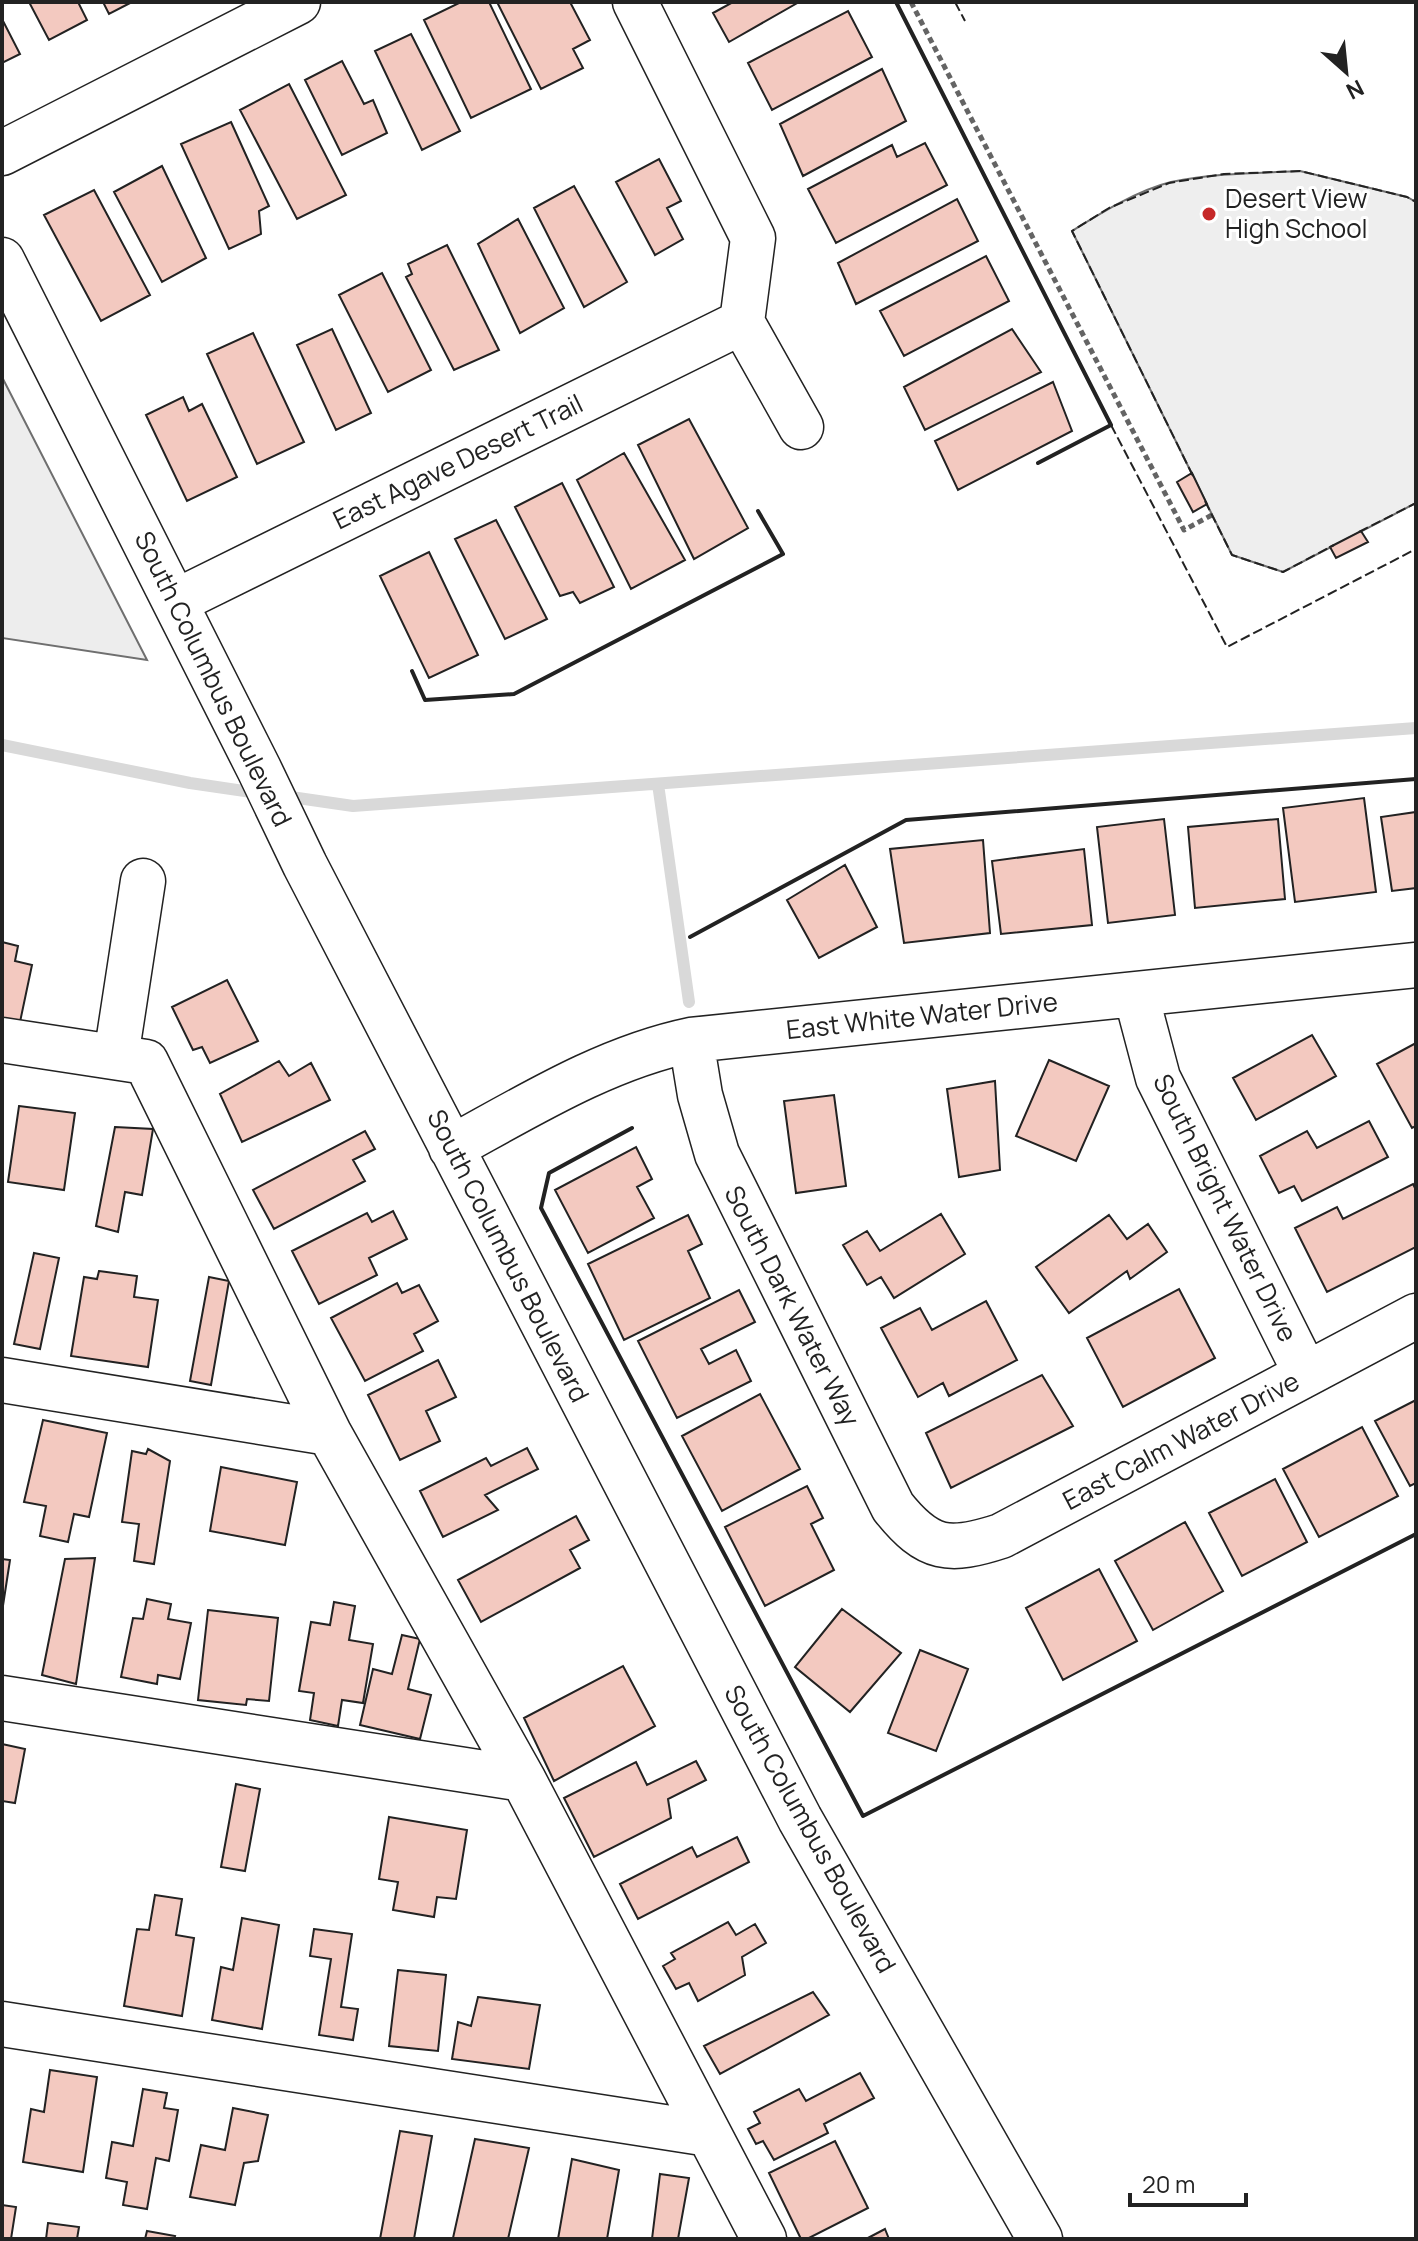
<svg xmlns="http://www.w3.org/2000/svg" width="1418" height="2241" font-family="Manrope,sans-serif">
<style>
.green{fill:#eee;stroke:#6f6f6f;stroke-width:2}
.parking{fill:#ededed;stroke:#6f6f6f;stroke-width:2}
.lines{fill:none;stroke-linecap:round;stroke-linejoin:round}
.stream{stroke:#d9d9d9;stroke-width:12}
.building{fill:#f3c9c0;stroke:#222;stroke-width:2}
.minor-casing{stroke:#222;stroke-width:47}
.path{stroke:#646464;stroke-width:5;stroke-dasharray:6 4;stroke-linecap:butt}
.minor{stroke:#fff;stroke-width:44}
.fence{stroke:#222;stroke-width:2;stroke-dasharray:10 4;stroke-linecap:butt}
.wall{stroke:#222;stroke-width:4}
.poi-dot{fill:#c62828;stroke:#fff;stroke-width:3}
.labels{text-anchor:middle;stroke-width:6;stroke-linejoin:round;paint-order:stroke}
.poi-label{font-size:26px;fill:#222;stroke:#fff;text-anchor:start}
.street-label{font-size:26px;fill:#222;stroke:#fff}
</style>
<rect width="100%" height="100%" fill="#fff"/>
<path class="green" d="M1300,171L1407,197L1416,202V503L1283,572L1232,555L1072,231C1101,213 1138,190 1171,182C1214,173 1257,173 1300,171Z"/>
<path class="parking" d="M2,377L147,660L2,638Z"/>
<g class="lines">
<path class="stream" d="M2,745L190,783L258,793
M658,784L689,1002
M284,796L353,806L1416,728"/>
</g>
<path class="building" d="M29,2H78L87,20L49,40Z
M103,2H132L109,14Z
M461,2H489L531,89L471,118L424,20Z
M497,2H570L590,40L573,49L583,68L541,89Z
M733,2H799L729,42L713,13Z
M848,11L872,57L772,110L748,63Z
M2,19L20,54L2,63Z
M411,34L460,131L422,150L375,51Z
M342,61L364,104L373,100L387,133L342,155L305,80Z
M882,69L906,121L803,176L780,124Z
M289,84L346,195L297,219L240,110Z
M231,122L269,206L259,211L261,234L229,249L181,144Z
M925,143L947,185L836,243L808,189L892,145L897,157Z
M659,159L681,201L667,208L683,239L655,255L616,182Z
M162,166L206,258L162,282L114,192Z
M574,186L627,282L584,307L534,208Z
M94,190L150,295L101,321L44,215Z
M957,199L978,241L856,304L838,263Z
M518,219L564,308L520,333L478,244Z
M447,245L499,350L454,370L406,277L412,274L408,264Z
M986,256L1009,301L904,356L880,311Z
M382,273L431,370L388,392L339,295Z
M332,329L371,413L336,430L297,345Z
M1012,329L1041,372L925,430L904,387Z
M253,333L304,442L257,464L207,354Z
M1053,382L1072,431L958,490L935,441Z
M183,397L189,411L202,404L237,477L187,501L146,415Z
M689,419L748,528L694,559L638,445Z
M624,453L685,560L631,589L577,480Z
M1192,473L1207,504L1193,512L1177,482Z
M562,483L614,587L580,603L573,592L560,596L515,507Z
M496,520L547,619L505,639L455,539Z
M1361,531L1368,542L1336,558L1330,547Z
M429,552L478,655L429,678L380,576Z
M1364,798L1376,892L1295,902L1283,808Z
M1416,812V888L1392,891L1381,817Z
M1164,819L1175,915L1108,923L1097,827Z
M1278,819L1285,899L1195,908L1188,827Z
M983,840L990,933L904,943L890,849Z
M1084,849L1092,925L1001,934L992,861Z
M845,865L877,927L819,958L787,900Z
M2,942L18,946L15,961L32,965L20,1022L2,1019Z
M227,980L258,1041L210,1063L202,1047L193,1050L172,1007Z
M1312,1035L1336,1076L1256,1120L1233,1078Z
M1416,1043V1126L1412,1128L1377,1064Z
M1049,1060L1109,1086L1076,1161L1016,1136Z
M279,1061L289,1076L311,1063L330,1100L242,1142L220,1094Z
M995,1081L1000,1170L959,1177L947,1089Z
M834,1095L846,1186L796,1193L784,1101Z
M19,1106L75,1113L64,1190L8,1182Z
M1369,1121L1388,1157L1302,1201L1294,1186L1279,1193L1260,1156L1307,1131L1317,1148Z
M115,1127L153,1129L142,1195L125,1192L118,1232L96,1226Z
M365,1131L375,1149L353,1160L365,1181L274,1229L253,1190Z
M636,1147L652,1179L637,1187L654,1218L588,1253L555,1190Z
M1413,1184L1416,1190V1247L1327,1292L1295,1228L1337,1207L1343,1219Z
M393,1211L407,1239L369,1258L377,1275L319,1304L292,1251L367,1213L372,1222Z
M941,1214L965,1254L894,1298L881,1277L867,1285L843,1245L867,1231L880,1251Z
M688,1215L702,1244L688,1251L710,1298L624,1340L588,1264Z
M1109,1215L1127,1239L1148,1224L1167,1252L1130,1279L1127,1271L1069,1313L1036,1267Z
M34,1253L59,1258L40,1349L14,1344Z
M99,1271L137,1276L134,1297L158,1300L148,1367L71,1356L84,1277L97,1279Z
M209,1277L229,1281L211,1385L190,1381Z
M397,1283L402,1293L419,1285L438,1321L414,1334L423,1351L365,1381L331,1318Z
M1179,1289L1215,1358L1123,1407L1087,1338Z
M739,1290L755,1322L701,1349L709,1364L736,1350L751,1381L677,1418L638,1341Z
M986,1301L1017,1360L949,1396L943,1383L918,1397L881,1328L920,1308L932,1330Z
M438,1360L456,1397L426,1411L440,1441L400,1460L368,1395Z
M1042,1375L1073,1426L951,1488L926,1433Z
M760,1394L800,1469L722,1511L682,1436Z
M1416,1400V1483L1410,1486L1375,1421Z
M43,1420L107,1433L89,1517L74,1514L68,1542L40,1536L46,1506L24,1502Z
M1362,1427L1398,1496L1319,1537L1283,1469Z
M527,1448L538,1469L485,1495L498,1510L443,1537L420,1491L486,1458L491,1466Z
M148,1449L170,1461L154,1564L134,1561L139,1524L122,1522L132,1451L146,1454Z
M221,1467L297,1482L285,1545L210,1531Z
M1275,1479L1307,1542L1242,1576L1209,1513Z
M807,1486L823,1518L811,1524L834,1570L765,1606L725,1527Z
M576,1516L589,1540L570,1550L580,1568L481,1622L458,1580Z
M1185,1522L1223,1591L1153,1630L1115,1561Z
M95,1558L76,1684L42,1675L65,1559Z
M2,1559L10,1560L2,1612Z
M1099,1569L1137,1641L1063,1680L1026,1608Z
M147,1599L171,1604L168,1619L191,1623L180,1679L158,1675L157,1684L121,1677L133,1618L143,1619Z
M334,1602L355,1606L349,1640L373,1644L363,1703L342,1700L338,1726L310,1720L314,1693L299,1691L311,1622L330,1625Z
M842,1609L901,1653L850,1712L795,1667Z
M208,1610L278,1618L269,1701L247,1699L246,1705L198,1700Z
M402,1635L420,1639L408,1689L431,1695L420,1739L360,1725L373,1669L392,1674Z
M920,1650L968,1669L936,1751L888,1733Z
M623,1666L655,1726L554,1781L524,1718Z
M2,1744L25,1749L15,1803L2,1801Z
M696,1761L706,1780L668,1799L671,1818L594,1857L564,1798L636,1762L647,1785Z
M236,1784L260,1789L245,1871L221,1867Z
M389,1817L467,1830L456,1899L437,1897L434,1917L393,1910L398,1882L379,1879Z
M737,1837L749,1862L638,1919L620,1884L692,1847L697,1857Z
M155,1895L182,1899L176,1935L194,1938L182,2016L124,2006L137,1929L149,1930Z
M242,1918L279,1925L262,2029L212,2020L221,1967L233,1970Z
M728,1922L736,1935L755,1924L766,1943L742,1957L745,1975L698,2001L689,1983L676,1989L663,1966L675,1959L671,1953Z
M314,1929L352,1934L341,2007L358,2009L353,2040L319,2035L331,1959L310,1956Z
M398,1970L446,1975L438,2051L389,2046Z
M813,1992L829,2015L720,2074L704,2046Z
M478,1997L540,2005L529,2069L452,2059L458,2022L471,2026Z
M50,2070L97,2077L83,2172L23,2162L31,2109L44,2112Z
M860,2073L874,2098L824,2124L828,2133L774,2160L763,2141L756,2144L748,2129L760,2123L754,2112L799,2089L806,2101Z
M143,2089L167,2093L164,2108L178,2110L169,2161L156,2158L147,2209L123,2205L127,2182L106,2178L112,2142L133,2146Z
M233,2108L268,2115L258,2161L244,2163L235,2205L190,2197L201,2145L225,2150Z
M400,2131L432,2136L414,2239H380Z
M475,2139L529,2148L508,2239L453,2238Z
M835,2141L868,2208L807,2239H801L769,2173Z
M572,2159L619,2170L607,2239H558Z
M660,2174L689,2178L678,2239H652Z
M2,2205L16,2207L11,2239H2Z
M48,2223L79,2227L77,2239H46Z
M885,2229L889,2239H866Z
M147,2231L175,2236L174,2239H145Z"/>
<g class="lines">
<g class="minor-casing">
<path id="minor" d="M635,2L753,238L742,322L801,427
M2,153L298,2
M2,260L259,769L305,865L800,1819L1040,2239
M175,602L742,322
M1136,995L1158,1078L1306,1374
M2,1040L146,1062L329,1433L523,1779L764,2239
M691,1040L700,1095L717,1154L893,1507C928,1551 949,1553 1001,1536L1416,1316
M116,1057L143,881
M451,1148C528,1106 605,1058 691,1040L1416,965
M2,1380L329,1433
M2,1698L523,1779
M2,2024L709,2134"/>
</g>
<path class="path" d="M911,2L1184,530L1212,515"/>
<use href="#minor" class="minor"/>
<path class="fence" d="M955,2L965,21
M1111,425L1227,647L1416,549
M1193,476L1072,231L1109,208L1169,183L1224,174L1300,171L1407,197L1416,202
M1205,501L1232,555L1283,572L1334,545
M1359,532L1416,503"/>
<path class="wall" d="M896,2L1111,425L1038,463
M412,671L425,700L514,694L783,554L758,511
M690,937L906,820L1416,779
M632,1128L549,1173L541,1208L863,1816L1416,1534"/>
</g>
<circle class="poi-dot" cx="1209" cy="214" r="8"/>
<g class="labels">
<g class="poi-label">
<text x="1225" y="208">Desert View<tspan x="1225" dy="30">High School</tspan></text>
</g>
<g class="street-label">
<text transform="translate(458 462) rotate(-26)" y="9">East Agave Desert Trail</text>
<text transform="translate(213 679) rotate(64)" y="9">South Columbus Boulevard</text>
<text transform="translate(922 1016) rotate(-6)" y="9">East White Water Drive</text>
<text transform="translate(1225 1208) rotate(64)" y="9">South Bright Water Drive</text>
<text transform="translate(508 1256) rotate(63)" y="9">South Columbus Boulevard</text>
<text transform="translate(792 1306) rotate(63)" y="9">South Dark Water Way</text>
<text transform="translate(1181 1441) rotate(-28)" y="9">East Calm Water Drive</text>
<text transform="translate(810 1829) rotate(61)" y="9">South Columbus Boulevard</text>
</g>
</g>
<rect width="1418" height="2241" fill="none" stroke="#222222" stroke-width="8"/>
<g transform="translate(1346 72) rotate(153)" stroke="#ffffff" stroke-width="6" paint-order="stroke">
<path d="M0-6L14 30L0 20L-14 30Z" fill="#222222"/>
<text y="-12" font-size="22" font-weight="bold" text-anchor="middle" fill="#222222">N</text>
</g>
<path d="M1130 2193v12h116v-12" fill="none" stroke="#222222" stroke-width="4"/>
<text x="1142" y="2193" font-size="24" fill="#222222" stroke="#ffffff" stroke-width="6" paint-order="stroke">20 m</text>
</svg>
